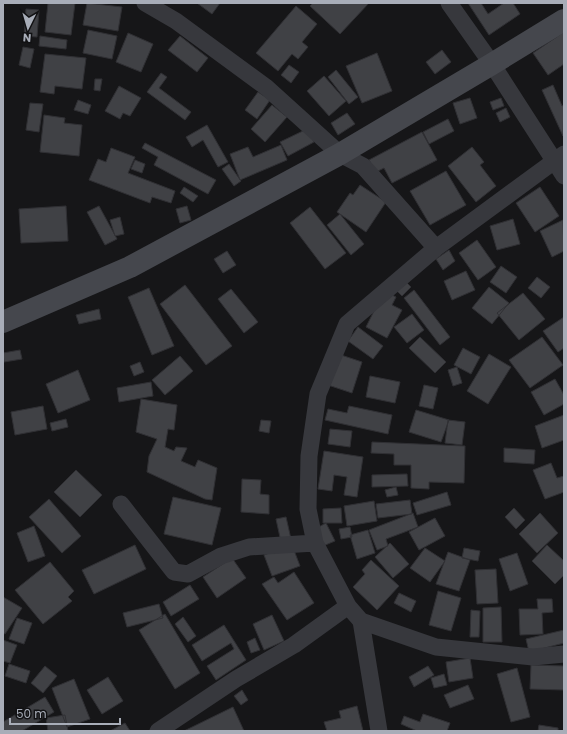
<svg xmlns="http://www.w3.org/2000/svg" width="567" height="734" font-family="Poppins,sans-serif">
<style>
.building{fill:#404145;stroke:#303034}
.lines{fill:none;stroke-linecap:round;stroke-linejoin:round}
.street{stroke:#37383d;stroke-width:17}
.secondary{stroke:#45474d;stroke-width:22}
</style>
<rect width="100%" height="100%" fill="#161618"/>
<path class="building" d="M48,3H75L71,35L45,32Z
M87,3L122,7L118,31L83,25Z
M197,3H220L212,14Z
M313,3H369L340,34L310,6Z
M468,3H481L488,14L504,3H513L520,14L489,35Z
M296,6L317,24L302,42L308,47L298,59L292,54L278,71L256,53Z
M26,9L39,10L37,37L24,36Z
M88,30L117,36L112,59L83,53Z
M564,32V64L548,75L533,53Z
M128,33L153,44L141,72L116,62Z
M40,36L67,40L66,49L39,46Z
M180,36L208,58L197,72L168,50Z
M23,47L34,49L30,68L19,65Z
M442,50L451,62L435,74L426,62Z
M377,53L392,91L362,103L346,66Z
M45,54L86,58L82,89L55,86L54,94L40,92Z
M289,65L299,72L291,83L281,75Z
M336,70L358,97L349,104L328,77Z
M161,73L167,77L159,88L191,112L185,120L147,92Z
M324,76L346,101L329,116L307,91Z
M95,79H102L100,91L94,90Z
M553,85L562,106L564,105L563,136L542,90Z
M119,86L141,98L130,116L123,113L120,119L105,111Z
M258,92L270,100L257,119L245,110Z
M470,98L477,118L460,124L453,103Z
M501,98L504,106L493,110L490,102Z
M78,100L91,105L88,114L74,110Z
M30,103L43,104L39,132L26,130Z
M272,105L287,117L265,142L251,129Z
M506,108L510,117L500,122L496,113Z
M347,113L355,124L338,135L331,123Z
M44,115L65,118L64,123L82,125L79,156L40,152Z
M448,119L454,131L429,144L423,132Z
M207,125L228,162L218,167L203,140L192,147L186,137Z
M307,129L314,142L288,156L280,142Z
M422,132L437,160L392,183L384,168L376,172L369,160Z
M145,143L216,180L208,194L154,165L158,157L142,148Z
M281,145L287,160L240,180L230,154L248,147L253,157Z
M472,147L484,162L480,165L496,186L476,202L448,166Z
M111,148L135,157L128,173L175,191L171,203L152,197L150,203L89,180L98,159L106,162Z
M135,160L145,164L142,173L131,169Z
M229,164L241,181L234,186L222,169Z
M446,171L466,205L430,225L410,191Z
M360,185L386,202L366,232L337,212L350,193L353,195Z
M184,187L198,196L193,202L180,193Z
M540,187L559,216L535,232L516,203Z
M66,206L68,241L21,243L19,209Z
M99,206L117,239L105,245L87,212Z
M187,206L191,220L180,223L176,209Z
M310,207L346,253L325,269L290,223Z
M340,214L364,244L351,255L327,225Z
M120,217L124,234L115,236L110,220Z
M513,219L520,244L497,250L490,226Z
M563,220L564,251L552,257L540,231Z
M477,240L496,267L478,280L459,253Z
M449,250L455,261L443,270L436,259Z
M227,251L236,265L223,273L214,259Z
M501,266L517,277L506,293L490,282Z
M466,271L475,290L452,300L444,281Z
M537,277L550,287L541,298L528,288Z
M402,278L411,287L402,296L393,287Z
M185,285L232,346L206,365L160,304Z
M489,287L509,303L492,324L472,308Z
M149,288L174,346L152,355L128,297Z
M231,289L258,322L244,333L218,299Z
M414,290L450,337L440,345L404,298Z
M384,291L396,297L392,305L402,310L387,338L366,327Z
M523,293L545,319L519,340L497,313Z
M99,309L101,319L79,324L76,315Z
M412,314L424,330L407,343L394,327Z
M564,317V348L558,352L543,331Z
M358,327L383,346L373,359L348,341Z
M420,337L446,362L435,373L409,348Z
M542,337L563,365L530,388L509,360Z
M463,348L480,357L471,374L454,365Z
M20,350L22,359L4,362L3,353Z
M338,354L362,362L352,393L328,385Z
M489,354L511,367L488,404L467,391Z
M180,356L193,371L165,395L152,380Z
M140,362L144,372L134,376L130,366Z
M457,367L462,383L453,386L448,370Z
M78,370L90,400L58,413L46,384Z
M370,376L400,382L395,403L366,397Z
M555,379L564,395V404L544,415L531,392Z
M151,382L153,396L119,402L117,388Z
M424,385L438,388L433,409L419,406Z
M141,399L177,405L174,430L168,429L165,447L174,451L176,447L187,448L181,461L195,467L198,460L217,468L212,500L205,499L147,472L149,456L157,439L136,432Z
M43,406L47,429L15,435L11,412Z
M349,406L392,415L388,434L325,420L328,409L347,413Z
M416,410L449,420L441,442L409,432Z
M564,415V440L542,448L535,426Z
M66,419L68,427L52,431L50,423Z
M261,420L271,421L269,433L259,431Z
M448,420L465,422L462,445L445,443Z
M330,429L352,431L350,447L328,444Z
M372,442L465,446L464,483L429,482V489L411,488V465H394V454L371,453Z
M504,448L535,450L534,464L504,462Z
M324,451L363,457L357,497L344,495L347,477L334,475L332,491L318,489Z
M551,463L557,478L564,476V492L545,499L533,470Z
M76,470L102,495L80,517L54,492Z
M407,474L408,486L372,487V475Z
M242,479L261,480L260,494L269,495V514L241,512Z
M396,487L398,495L387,497L385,490Z
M447,492L451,505L417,515L413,503Z
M173,497L221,508L212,545L164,534Z
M49,499L81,536L62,553L29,517Z
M410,500L412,514L378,518L376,504Z
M374,501L377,521L347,526L344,506Z
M341,508L342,523H323V509Z
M514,508L525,520L516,529L505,517Z
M413,513L418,527L386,539L388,546L377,550L369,530Z
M540,513L558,533L537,553L519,534Z
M286,517L291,539L281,542L276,519Z
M435,518L445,536L419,550L409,532Z
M326,523L335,541L323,546L315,529Z
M34,526L45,556L28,562L17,533Z
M350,527L352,537L341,539L339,529Z
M368,530L375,553L357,559L350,535Z
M390,543L409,564L393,578L375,557Z
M135,545L146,569L94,594L82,570Z
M292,545L300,566L272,576L264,555Z
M547,545L564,561V575L555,584L532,561Z
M425,548L445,561L430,582L410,568Z
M464,548L480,551L478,561L462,558Z
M448,552L470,560L459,591L436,584Z
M517,553L528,584L510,591L499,559Z
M232,558L246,578L217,598L203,577Z
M371,560L399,586L377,610L353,587L365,574L362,570Z
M50,562L74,591L68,597L72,601L43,624L15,590Z
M496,569L498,603L477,604L475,570Z
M294,572L314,603L287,620L262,584L274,577L278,583Z
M190,585L199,599L171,616L163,602Z
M438,591L461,598L451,631L429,625Z
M399,593L416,601L411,612L394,603Z
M3,597L22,608L5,634L3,633Z
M537,599H552L553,612L542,613L543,634L520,635L519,609H538Z
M159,604L163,618L127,627L123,613Z
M501,607L502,642H483V608Z
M471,610L480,611L479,637H470Z
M165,614L200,673L175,689L139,630Z
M272,615L284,641L264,650L253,624Z
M183,617L196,636L188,642L175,624Z
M17,618L32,623L24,644L9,639Z
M224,625L246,660L216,680L207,666L234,649L231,643L202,661L192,645Z
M564,630V643L529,652L526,639Z
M255,638L260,650L251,653L247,642Z
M3,640L17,645L10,663L3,661Z
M470,658L473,678L449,682L446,662Z
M9,664L30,671L26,683L5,676Z
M531,665L564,666V690L530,689Z
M45,666L57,676L43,693L31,683Z
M428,666L434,675L414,687L409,677Z
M517,668L530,717L511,722L497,674Z
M444,674L447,685L434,688L431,678Z
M108,677L123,701L102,714L87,690Z
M74,679L90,719L67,727L52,688Z
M468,685L474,699L450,708L444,695Z
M242,690L248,700L241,705L234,696Z
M45,697L54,712L22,731H3V722Z
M357,706L363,731H327L324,722L341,718L339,711Z
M233,707L244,731H184Z
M423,714L450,723L447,731H417L401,724L404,716L420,722Z
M65,715L68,731H48L46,718Z
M125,723L130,731H110Z
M539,725L558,728V731H538Z"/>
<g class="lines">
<path class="street" d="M145,3L176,21L266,87L340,154L363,166L436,248
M449,3L492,64L564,176
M564,154L436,248L347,324L318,394L309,456L308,509L315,543L348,606L361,621L436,647L533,657L564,654
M121,504L174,572L188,574L221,556L249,547L315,543
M361,621L379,731
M158,731L236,679L294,645L348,606"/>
<path class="secondary" d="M3,322L130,267L340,154L492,64L564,20"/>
</g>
<rect width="567" height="734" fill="none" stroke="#a8adb8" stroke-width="8"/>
<g transform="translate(28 28) rotate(185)" stroke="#111113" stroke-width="3" paint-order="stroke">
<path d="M0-3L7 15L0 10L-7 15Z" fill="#a8adb8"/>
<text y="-6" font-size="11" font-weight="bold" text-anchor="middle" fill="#a8adb8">N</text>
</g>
<path d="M10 718v6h110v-6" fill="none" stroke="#a8adb8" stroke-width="2"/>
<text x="16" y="718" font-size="12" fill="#a8adb8" stroke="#111113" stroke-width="3" paint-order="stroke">50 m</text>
</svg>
